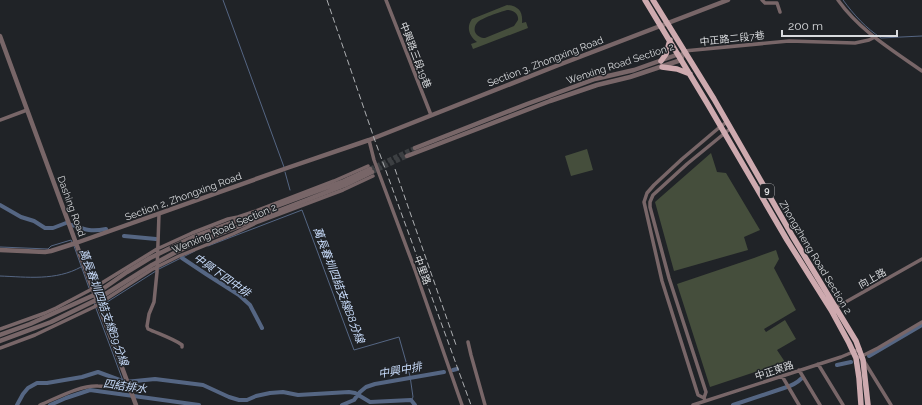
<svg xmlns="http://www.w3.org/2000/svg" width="922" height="405" font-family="Raleway,'Noto Sans TC',sans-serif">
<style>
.green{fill:#454e3c;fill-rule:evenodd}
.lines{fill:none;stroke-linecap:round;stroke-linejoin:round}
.stream{stroke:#556683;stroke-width:1}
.canal{stroke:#556683;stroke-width:4}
.tertiary-tunnel{stroke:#3c3f42;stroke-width:4.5;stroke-dasharray:4.5 2;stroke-linecap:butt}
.minor{stroke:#786668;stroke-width:3.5}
.tertiary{stroke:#786668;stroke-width:4.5}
.primary{stroke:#ceaaaf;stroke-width:5.5}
.rail{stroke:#adafb2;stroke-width:1;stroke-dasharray:6 3;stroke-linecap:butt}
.labels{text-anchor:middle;stroke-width:3;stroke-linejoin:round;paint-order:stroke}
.shield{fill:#202327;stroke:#a2a4a7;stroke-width:1}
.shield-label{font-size:9px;font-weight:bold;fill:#d9dbde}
.street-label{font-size:10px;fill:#d9dbde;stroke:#202327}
.water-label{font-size:11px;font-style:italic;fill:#c9ddfc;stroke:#202327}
</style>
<rect width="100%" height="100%" fill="#202327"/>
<path class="green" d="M507,5C519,6 523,12 522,23L526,22L528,28L473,49L471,44L477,42C469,36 466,27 472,19ZM507,10C513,10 519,14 518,20L514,26L485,38C481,38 477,36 475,32C474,29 475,25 477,23C481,18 500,12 507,10Z
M587,149L593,170L571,176L565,156Z
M711,153L717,172L726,173L760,230L744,237L748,250L674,271L655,202Z
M776,250L779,259L774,268L796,310L764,329L766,332L785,320L796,339L777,350L785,362L710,387L677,284L754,258Z"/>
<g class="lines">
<path class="stream" d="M223,0L284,167
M843,0C854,15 866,28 881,38L922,36
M285,172L290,190
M74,246L89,288
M208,246L302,210L354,350L399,337L410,376L413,397L411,401
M0,247L48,249L51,246L71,240L72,242
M85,262L94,285
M159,269L195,251
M0,276C27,277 56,281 81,267
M99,300L103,310
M94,303L123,381
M102,307L104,304L156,271
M900,338H901L922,326"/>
<path class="canal" d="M0,205L21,217L34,221L45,228H53L66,223
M72,225C86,230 91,232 106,229
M124,236L156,239
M182,258L206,274L239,295L250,305L262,328
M869,356L922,325
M837,365L851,362
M453,370L457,369
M17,405L23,394L28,388L37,383H47L82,377L98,372L125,382L155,379L203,385L229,397L239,400H247L256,396L270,393L283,392L298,395L349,392L355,393L370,402L411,400L415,405
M50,405L66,398L90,390L199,405
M342,405L354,400L360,392L366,387L375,384L444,372
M733,405L784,388C791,386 796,384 802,378"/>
<path class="tertiary-tunnel" d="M370,169L415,148
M372,172L407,156"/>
<path class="minor" d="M386,0L431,115
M762,0L765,3H777L780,12
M838,0C859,30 892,50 922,71
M684,51L789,41L855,43L869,40L875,37
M0,120L27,110
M369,140L374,160L415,270L462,405
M159,214L157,272L154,302L149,314L147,326L148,329C159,334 174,339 182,345V347
M835,308L922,259
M0,329L45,313L56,308L92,289L157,249L192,233L228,219L238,217L256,211L334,181L368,166
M468,342L471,355L485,405
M0,348L35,335L94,307L151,270L179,256L233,234L258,222L343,190L373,176
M860,357L878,348L922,322
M864,361L891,405
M818,364L843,405
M799,370L820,405
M782,376L799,405
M704,398L698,395L662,281L644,202L647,193L654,185L682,159L721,126L727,122
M705,401L704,398L706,392L669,278L650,207V202L653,195L687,164L731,128
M40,405C57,398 80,385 98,386C109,386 119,390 129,389
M693,405L841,357L860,349"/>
<path class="tertiary" d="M0,36L69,224L92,287L136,405
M415,148L527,104L595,79L634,70L679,54
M407,156L550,101L597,85L630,77L681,60L684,51
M0,250L45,252L51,251L76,243L287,168L369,140L556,66L728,0
M0,335L30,324L94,295L127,272L150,258L193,237L344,181L370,169
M0,341L51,322L96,300L152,265L176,252L196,243L345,185L372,172"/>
<path class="primary" d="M645,0L707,103L787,240L831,310L849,343L856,358L859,378L861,405
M653,0L714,99L793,237L856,341L863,360L868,405
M661,61L666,54L670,40
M662,67L677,69L690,74"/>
<path class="rail" d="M327,0L374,138L471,405
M395,169L456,345"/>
</g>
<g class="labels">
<rect class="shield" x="760" y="184" width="14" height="14" rx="3"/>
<g class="shield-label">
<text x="767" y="194">9</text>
</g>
<g class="street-label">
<text transform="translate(732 38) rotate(-6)" y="4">中正路二段7巷</text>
<text transform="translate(416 55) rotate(69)" y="4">中興路三段19巷</text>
<text transform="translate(545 61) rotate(-21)" y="4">Section 3, Zhongxing Road</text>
<text transform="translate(620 63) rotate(-18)" y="4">Wenxing Road Section 2</text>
<text transform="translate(183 196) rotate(-20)" y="4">Section 2, Zhongxing Road</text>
<text transform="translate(72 206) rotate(70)" y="4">Dashing Road</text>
<text transform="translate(224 228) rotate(-23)" y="4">Wenxing Road Section 2</text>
<text transform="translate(816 257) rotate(59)" y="4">Zhongzheng Road Section 2</text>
<text transform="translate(423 270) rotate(70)" y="4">中里路</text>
<text transform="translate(872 278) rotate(-29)" y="4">向上路</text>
<text transform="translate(774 370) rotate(-18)" y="4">中正東路</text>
</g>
<g class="water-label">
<text transform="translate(222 275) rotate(35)" y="4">中興下四中排</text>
<text transform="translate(339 285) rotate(69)" y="4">萬長春圳四結支線B8分線</text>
<text transform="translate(104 307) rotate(70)" y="4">萬長春圳四結支線B9分線</text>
<text transform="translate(400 370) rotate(-10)" y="4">中興中排</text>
<text transform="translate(125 386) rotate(8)" y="4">四結排水</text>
</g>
</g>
<path d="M782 30v6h115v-6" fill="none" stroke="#d9dbde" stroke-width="2"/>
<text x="788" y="30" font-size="12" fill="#d9dbde" stroke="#202327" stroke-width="3" paint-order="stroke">200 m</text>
</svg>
